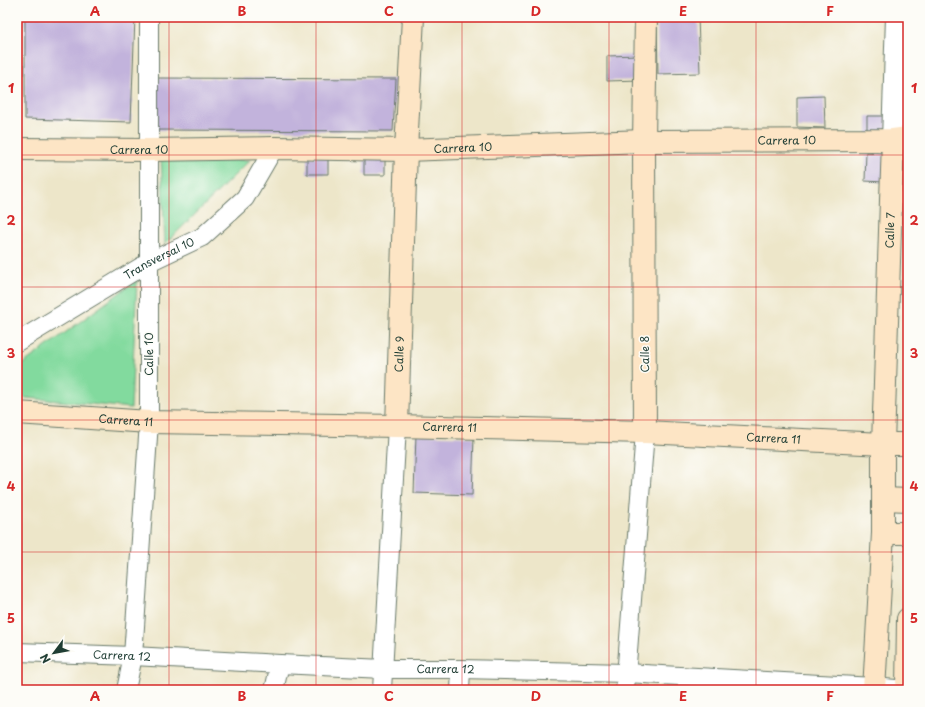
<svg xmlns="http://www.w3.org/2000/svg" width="925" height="707" font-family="'Playpen Sans',sans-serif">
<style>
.green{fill:#82da9e;stroke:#508c69}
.building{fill:#c2b3dc}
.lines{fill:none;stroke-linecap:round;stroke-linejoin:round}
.minor-casing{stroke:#677868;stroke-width:20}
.tertiary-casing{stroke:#677868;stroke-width:24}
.secondary-casing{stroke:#677868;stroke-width:24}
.minor{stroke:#fff;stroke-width:18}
.tertiary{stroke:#fff;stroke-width:22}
.secondary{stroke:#fde5c5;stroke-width:22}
.grid{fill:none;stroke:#d62828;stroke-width:1;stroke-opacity:0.55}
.labels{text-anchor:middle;stroke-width:3;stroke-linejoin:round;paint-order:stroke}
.street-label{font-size:11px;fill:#1f3d34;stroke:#fdfcf7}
.neatline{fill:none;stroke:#d62828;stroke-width:1.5}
.grid-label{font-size:13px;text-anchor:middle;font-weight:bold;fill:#d62828}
</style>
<rect width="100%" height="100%" fill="#fdfcf7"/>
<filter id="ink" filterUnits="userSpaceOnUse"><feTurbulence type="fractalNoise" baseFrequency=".025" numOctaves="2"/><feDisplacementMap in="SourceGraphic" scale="8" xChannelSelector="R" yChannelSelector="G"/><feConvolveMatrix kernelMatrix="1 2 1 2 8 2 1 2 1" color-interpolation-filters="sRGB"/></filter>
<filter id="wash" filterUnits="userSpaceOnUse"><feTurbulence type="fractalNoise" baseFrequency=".012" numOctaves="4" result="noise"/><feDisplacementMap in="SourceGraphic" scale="16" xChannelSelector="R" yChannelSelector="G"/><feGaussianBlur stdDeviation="0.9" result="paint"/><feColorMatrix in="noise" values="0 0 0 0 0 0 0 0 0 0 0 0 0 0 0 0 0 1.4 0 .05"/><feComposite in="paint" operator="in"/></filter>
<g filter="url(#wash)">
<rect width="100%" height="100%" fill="#ede6c9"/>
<path class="green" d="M161,157L250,160L165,244Z
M137,280L131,408L17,397V368Z"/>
<g id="blocks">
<path class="building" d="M25,17H135L131,122L25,119Z
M657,17H698L700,73L658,74Z
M639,55V80L607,81V56Z
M155,78L396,79L393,131L156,130Z
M824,96L825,128L797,127V97Z
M867,116H887V136L867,135Z
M866,152L885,153L884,182L865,181Z
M307,157H328V174H307Z
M364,159H385V175H364Z
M416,435L474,437L472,495L414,493Z"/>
</g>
</g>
<g filter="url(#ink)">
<use href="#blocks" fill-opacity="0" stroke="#677868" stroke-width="1"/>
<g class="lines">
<g class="minor-casing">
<g id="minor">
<path id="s1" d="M17,342L149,262L202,237L245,198L274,148"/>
<path id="s2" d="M17,652L133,656L280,664L383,669H461L626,673L874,687L906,690"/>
<path d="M126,690L133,656L149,422V17"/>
<path d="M274,690L280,664"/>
<path d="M382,690L397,426"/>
<path d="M460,690L461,669"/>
<path d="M625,690L645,432"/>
</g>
</g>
<g class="tertiary-casing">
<path id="tertiary" d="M893,140L897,17"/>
</g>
<g class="secondary-casing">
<g id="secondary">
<path id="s3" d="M17,149L149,150L274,148L406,150L644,141L893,140L908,138"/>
<path id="s4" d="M17,413L149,422L397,426L645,432L883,444H908"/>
<path id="s5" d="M397,426L406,150L413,17"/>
<path d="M645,432L644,141L646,17"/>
<path d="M884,499L908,500"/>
<path d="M883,533H908"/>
<path id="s6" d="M874,690L883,533V444L893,140"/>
<path d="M907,690L908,619"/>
</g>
</g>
<use href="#minor" class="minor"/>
<use href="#tertiary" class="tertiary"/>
<use href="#secondary" class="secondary"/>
</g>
</g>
<path class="grid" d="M169,17V690M316,17V690M462,17V690M609,17V690M756,17V690M17,155H908M17,287H908M17,420H908M17,552H908"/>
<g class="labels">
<g class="street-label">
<text dy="4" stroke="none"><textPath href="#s3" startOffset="770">Carrera 10</textPath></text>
<text dy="4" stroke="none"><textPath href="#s3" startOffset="446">Carrera 10</textPath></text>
<text dy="4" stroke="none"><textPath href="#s3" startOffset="122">Carrera 10</textPath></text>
<text dy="4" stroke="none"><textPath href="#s6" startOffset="460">Calle 7</textPath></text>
<text dy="4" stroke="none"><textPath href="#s1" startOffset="165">Transversal 10</textPath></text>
<text transform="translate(149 354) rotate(-90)" y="4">Calle 10</text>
<text dy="4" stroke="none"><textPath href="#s5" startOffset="72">Calle 9</textPath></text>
<text transform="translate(645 354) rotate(-90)" y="4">Calle 8</text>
<text dy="4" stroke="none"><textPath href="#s4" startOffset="109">Carrera 11</textPath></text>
<text dy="4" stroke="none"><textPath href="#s4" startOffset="433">Carrera 11</textPath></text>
<text dy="4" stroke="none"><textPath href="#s4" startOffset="757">Carrera 11</textPath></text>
<text dy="4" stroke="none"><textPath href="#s2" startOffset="105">Carrera 12</textPath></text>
<text dy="4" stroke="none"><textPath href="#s2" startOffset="429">Carrera 12</textPath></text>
</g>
</g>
<rect width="925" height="707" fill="none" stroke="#fdfcf7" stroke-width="44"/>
<g transform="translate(54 653) rotate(238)" stroke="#fdfcf7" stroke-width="3" paint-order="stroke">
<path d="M0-3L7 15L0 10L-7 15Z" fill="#1f3d34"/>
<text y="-6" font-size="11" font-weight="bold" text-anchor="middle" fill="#1f3d34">N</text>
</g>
<rect x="22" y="22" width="881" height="663" class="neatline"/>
<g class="grid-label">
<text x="95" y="16">A</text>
<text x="242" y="16">B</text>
<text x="389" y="16">C</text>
<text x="536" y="16">D</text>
<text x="683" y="16">E</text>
<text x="830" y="16">F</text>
<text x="11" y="93">1</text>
<text x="914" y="93">1</text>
<text x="11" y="225">2</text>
<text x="914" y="225">2</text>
<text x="11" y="358">3</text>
<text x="914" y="358">3</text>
<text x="11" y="491">4</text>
<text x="914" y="491">4</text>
<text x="11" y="623">5</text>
<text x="914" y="623">5</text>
<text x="95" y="701">A</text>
<text x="242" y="701">B</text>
<text x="389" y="701">C</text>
<text x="536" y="701">D</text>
<text x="683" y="701">E</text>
<text x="830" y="701">F</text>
</g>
</svg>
